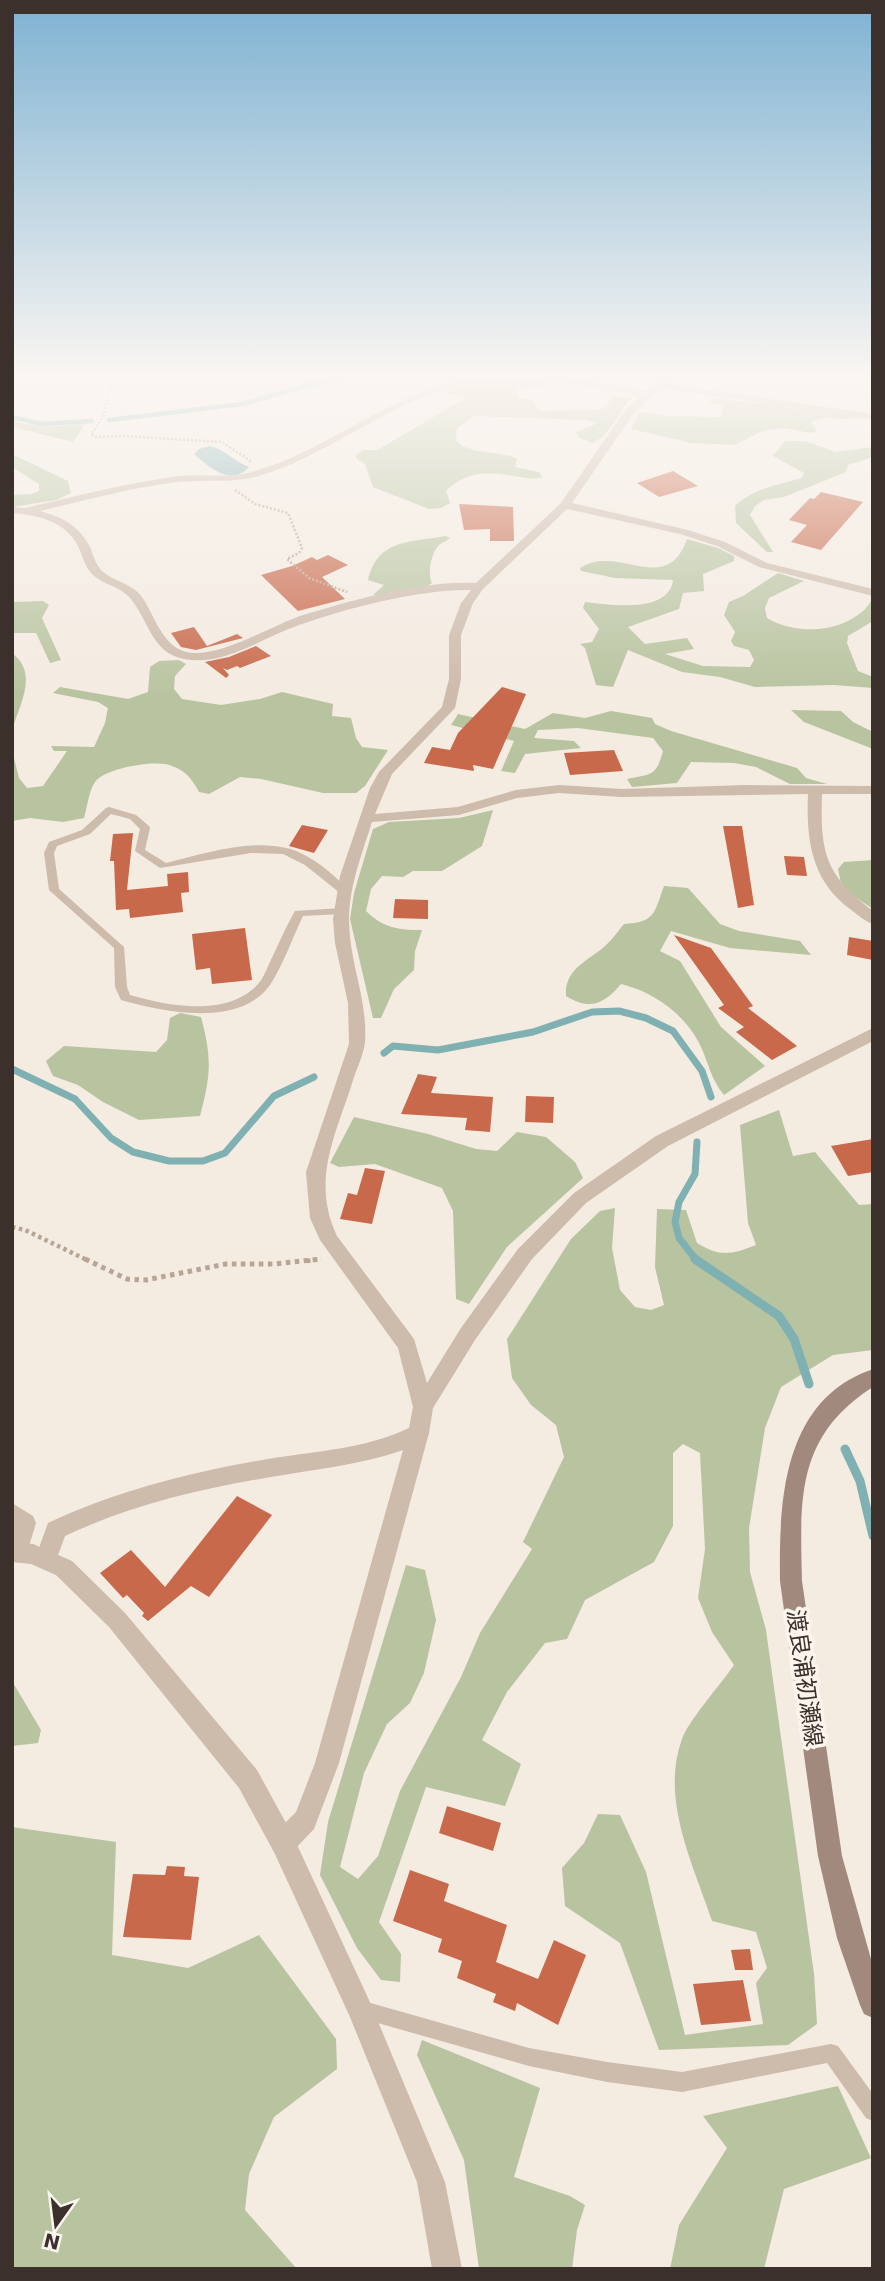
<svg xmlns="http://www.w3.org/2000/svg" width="885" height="2281" font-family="'DejaVu Sans','Noto Sans JP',sans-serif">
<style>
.green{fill:#b8c4a0}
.water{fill:#7fb0b2}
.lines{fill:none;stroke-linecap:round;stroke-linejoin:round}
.stream-far2{stroke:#7fb0b2;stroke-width:4.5}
.stream-far1{stroke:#7fb0b2;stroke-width:7}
.stream{stroke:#7fb0b2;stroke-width:9}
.building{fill:#c8694b}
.path-far2{stroke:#b9a596;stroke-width:2.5;stroke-dasharray:2 2;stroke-linecap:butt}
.path-far1{stroke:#b9a596;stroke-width:4.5;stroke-dasharray:3.5 3.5;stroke-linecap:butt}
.path{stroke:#b9a596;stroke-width:5;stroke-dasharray:4.5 4.5;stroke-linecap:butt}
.service{fill:#cdbbac;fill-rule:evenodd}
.minor{fill:#cdbbac;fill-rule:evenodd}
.tertiary{fill:#cdbbac;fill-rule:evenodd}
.secondary{fill:#a18a7d;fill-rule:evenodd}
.labels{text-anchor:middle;stroke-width:7;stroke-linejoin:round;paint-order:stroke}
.near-street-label{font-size:23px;fill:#3b302b;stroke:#fbf5ee}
</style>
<rect width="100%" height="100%" fill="#f4ebe1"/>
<path class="green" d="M492,380L544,382L541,388L516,389L520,399H531L540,411L600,410L607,406L612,397H633C618,410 612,435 592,443L580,438L576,432L598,423L586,420L474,416L457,429L456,440L462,446L473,450L511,456L517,459L515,467L539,472L542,477L533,479C499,474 473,465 446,491L450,503L441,508L429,509L373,487L365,464L356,458V455L363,450H377L466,398L461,395L444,394L471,383Z
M713,398L858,416C844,424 824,412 811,423L817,431L811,433L783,428L763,431L734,445L691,443L631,429L640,412L666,416L721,417L723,405L709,403Z
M12,421L42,427L85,424L73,442L12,427Z
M785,441H805L836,452L873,447V457L848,465L846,472L784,497L764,500L755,506L750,515L773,552H767L736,523L735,506C754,488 777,485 802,478L804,473L773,456Z
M12,454L68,481L71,493L56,500L12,507V495L31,494L39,491V484L12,467Z
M445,536L450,538C447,541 443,542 440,544C431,552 427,574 432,583C417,593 391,597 373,595L384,585L368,580C378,539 408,543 445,536Z
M687,539L718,548L734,556V561L703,574L704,591L683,593L679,609L628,627L645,644L687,638L694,649L665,654L703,666L750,667L754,660L749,650L734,646L731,641L735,632L724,615L729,602L743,596L778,573L804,581L769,598L765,608L767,618C796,635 838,633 863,611C867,608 870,602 873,598V621L848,636L847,643L858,671L873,677V688L834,685L755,687L720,677L682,672L628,650L613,687L596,685L585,648L580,644L592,642L599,629L583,608L585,602C609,605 669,614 673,580L615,578L581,571L580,568C619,543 666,598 687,539Z
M43,601L49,605L42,618L61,660L50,663L36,633H12V602Z
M12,653C40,674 18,706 12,731Z
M179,660L186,664L175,676L174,689L182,699L221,705L260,699L282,692L333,704L332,716L351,718L356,738L362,747L388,750L365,786L356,793H323L261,779L240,777L209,794L199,792C192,779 186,771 172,766C157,759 105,768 95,782C89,790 87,808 84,818L63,822L30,818L12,821V750L19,778L27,788L43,786L67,751H54L51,746L94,747L105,723L108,708L98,702L53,693L60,687L128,699L148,692L150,667L159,661Z
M791,710L841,711L853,722L873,732V749L804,722Z
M611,711L652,718L655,724L671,731L797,768L806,778L827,784H790L756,767L734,763L691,762L677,783L632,787L627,779C651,774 656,777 663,751L653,738L578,728L538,730L534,738L574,741L581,748L525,754L515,773L501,771L514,741L451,725L458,714L525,729L553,713L585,718Z
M493,810L482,846L442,871H413L403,877L382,876L371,889L366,911C383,928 399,930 422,930L415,951L414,970L394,989L381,1018H373L350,919L354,893L373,829L389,822L459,818Z
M873,860V909L842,888L838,869L844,862Z
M664,886L688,888L720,924L739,931L800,941L811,955L730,948L671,931L660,951L680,961L721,1027L765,1066L724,1095C710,1079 708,1059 698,1041C682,1012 653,992 621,984C604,1004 590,1011 566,996C564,969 588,961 605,946C612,940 618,931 624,924C655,922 654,914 664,886Z
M180,1013L201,1017C212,1058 211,1075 200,1116L139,1120L103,1102L78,1085L53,1076L46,1061L64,1046L156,1052L167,1040L170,1018Z
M779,1110L793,1156L815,1152L859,1205L873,1204V1350L833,1355L781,1387L765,1428L749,1528L750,1572L766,1630L814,1974L817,2024L788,2045L659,2050L620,1943L565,1906L562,1868L584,1843L598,1814L620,1815L646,1872L685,2035L763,2024L756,1983L767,1968L756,1932L712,1921C693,1864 660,1799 682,1739C688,1721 722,1683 734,1665L712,1632L698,1598L705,1549L700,1453L683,1444L673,1453V1526L654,1562L585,1600L567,1639L545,1643L507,1692L482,1740L521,1764L505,1806L426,1787L379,1922L401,1954L400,1982L381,1980L357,1948L320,1875L328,1822L406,1565L425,1570L436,1620L424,1673L410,1703L387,1724L364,1773L340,1867L358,1879L378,1856L400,1791L461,1677L480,1633L532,1549L523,1542L564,1457L556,1425L531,1405L512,1378L507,1339L571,1239L600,1211L615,1208L612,1248L620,1290L635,1307L651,1310L664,1305L655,1267L657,1209L686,1210L697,1243C720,1257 731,1255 756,1245L748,1223L740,1125Z
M354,1117L428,1134L476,1149L497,1151L517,1132L546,1137L575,1162L583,1178L507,1247L469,1304L456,1299L453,1211L442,1188L375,1164L339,1167L330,1163Z
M12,1681L41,1730L38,1743L12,1746Z
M12,1827L116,1842L112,1955L188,1968L259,1935L336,2039L337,2069L274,2117L249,2174L245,2210L297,2269H12Z
M422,2040L540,2088L514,2177L570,2196L585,2205L577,2230L572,2269H479L464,2160L417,2055Z
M838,2086L871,2158L784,2189L764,2269H670L679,2225L727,2148L703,2116Z"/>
<path class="water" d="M210,446C224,449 235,462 249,467C231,487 209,467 194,454L199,449Z"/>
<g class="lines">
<path class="stream-far2" d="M12,417L41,424L92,421
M109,420L242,404L342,376"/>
<path class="stream-far1" d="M384,1053L393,1046L438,1050L533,1032L592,1012L619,1011L646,1018L673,1031L702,1071L711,1097
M12,1069L75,1099L111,1138L133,1152L169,1161H203L225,1153L274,1096L314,1077
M697,1261L679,1238L675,1222L679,1202L695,1174L697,1142"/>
<path class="stream" d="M695,1259L779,1316L794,1339L809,1384
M845,1449L860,1481L873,1536"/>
</g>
<path class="building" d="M673,471L698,486L659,497L637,483Z
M821,492L863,502L821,550L791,542L807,525L789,520L810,498L814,499Z
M459,504L513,507L514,541H490V529L464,530Z
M328,555L348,565L322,577L345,599L298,611L261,575L292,566L312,557L317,560Z
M194,627L207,646L237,634L243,638L196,650L181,647L171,633Z
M256,646L271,656L240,668L237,666L227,670L223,668L229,675L226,678L205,662L229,657Z
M502,687L526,694L493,769L473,765L474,771L424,763L432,747L450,750L458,733Z
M614,750L623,771L570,775L564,753Z
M302,825L328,830L314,853L289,846Z
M723,826H742L754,905L738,908Z
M133,833L127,890L168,886L167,874L188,872L189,892L181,893L183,912L130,918L129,909L116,910L114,861H110L113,834Z
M784,856L804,857L807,876L787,875Z
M395,899L428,900V919L393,918Z
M245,928L252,980L212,984L210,968L196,970L192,934Z
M674,935L711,948L753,1006L748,1008L797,1046L772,1060L736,1032L744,1027L718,1008L724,1005Z
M849,937L873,941V960L847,955Z
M418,1074L437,1077L431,1093L493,1097L490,1132L465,1130L467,1118L401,1114Z
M526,1096L554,1097L553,1123L525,1122Z
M873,1139V1172L848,1176L831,1146Z
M365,1168L385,1171L372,1224L340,1219L348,1193L357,1195Z
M237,1496L272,1515L209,1597L191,1586L148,1621L142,1616L144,1613L127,1595L123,1598L100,1573L131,1550L165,1587Z
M447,1806L501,1823L493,1851L439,1833Z
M167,1866L185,1867L184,1876L199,1877L191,1940L123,1937L133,1874L165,1875Z
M410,1870L449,1884L444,1901L507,1925L496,1962L538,1979L554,1940L586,1955L558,2025L517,2003L515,2011L493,2002L496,1994L457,1978L462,1961L438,1952L442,1939L393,1921Z
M750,1949L753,1970H735L731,1950Z
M743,1980L751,2021L701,2025L693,1984Z"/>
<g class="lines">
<path class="path-far2" d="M113,376L103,417L91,434L95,437L123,436L222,442L252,462
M235,490L255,504L288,513L302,548L299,553L287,559L309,578L347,592"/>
<path class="path-far1" d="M12,1227L25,1230L89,1261
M307,1261L321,1259"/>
<path class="path" d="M85,1259L127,1279L146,1280L226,1264H274L321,1259"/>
<path class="service" d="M109,807L136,815L149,826L150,828L145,850L166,863C203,854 247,839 286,848C309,853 334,874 349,891L348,893H340L305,865L283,854L251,853L160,868L135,851L140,829L130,819L111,814L90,834L57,846L54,853L59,889L124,947L127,987L130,995C168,1006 228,1018 259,983C263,978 266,971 269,964C278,946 285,928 295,911L342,908L347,911L342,914L303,916C293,937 282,967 270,985C240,1028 162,1012 121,1000L115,987L114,948L49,890L44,853L49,842L82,830L106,808Z
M360,2000L529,2048L607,2062L682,2072L831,2044L838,2046L873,2094V2121L866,2118L827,2063L682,2092L607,2082L529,2066L360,2018L353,2016L351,2009L353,2002Z"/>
<path class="minor" d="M483,376H558L645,391L669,376H682L669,384L873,414V420L660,388L634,413L572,503L688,530L725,542L767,563L873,589V596L759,567L717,546L680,534L567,509L483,589L473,603L461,635V679L455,708L392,774L375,814L458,807L516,790L559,785L622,789L746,785L873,786V794H822C820,853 825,875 873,911V924C864,921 857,914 850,909C811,881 806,838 808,794L622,797L559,793L517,798L459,815L372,822C362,854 349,886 349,920C349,962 368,1000 365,1042C364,1053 358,1066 354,1077C337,1133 310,1179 337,1236L414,1339L427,1383L461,1328L518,1249L574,1193L656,1136L873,1028V1041L668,1146L586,1203L532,1259L475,1340L433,1408L429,1433L339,1763L314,1829L292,1852L283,1855L274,1852L271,1843L274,1834L296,1812L315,1763L403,1450C360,1465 316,1469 271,1477C199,1489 131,1505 65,1536L54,1566L46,1569L38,1566L35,1559L48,1523C119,1490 192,1472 268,1459C316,1451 365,1449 409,1428L413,1407L398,1348L320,1240L310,1218L306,1172L349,1044L348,1003L335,943L333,919L340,876L370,788L379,772L442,707L449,679V635L461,603L471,590C420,589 347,608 299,625C263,637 224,667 184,659C151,653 149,620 130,598C121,587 105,585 94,576C86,569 83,558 79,548C67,522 39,515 12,513V507L25,508C73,497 122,484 172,477C198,473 226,479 252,472C334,449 397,386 483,376ZM499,380L558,382L640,396L626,409L561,503L476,583C425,580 352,600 303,615C272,625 213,662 183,651C161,643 154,614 142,597C132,583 114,582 102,571C96,565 93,555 90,547C79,526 63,517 40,511C85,500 131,488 177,482C205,479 233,484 262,475C317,458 363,423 416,400C443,388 470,384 499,380Z
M12,1503L33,1516L36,1523L25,1559L17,1562L12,1560Z"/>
<path class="tertiary" d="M12,1542L33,1544L72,1561L125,1613L257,1770L292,1834L369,2000L445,2182L462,2269H432L417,2182L350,2017L274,1852L239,1788L109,1627L56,1575L31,1564L12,1562Z"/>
<path class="secondary" d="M873,1369V1387C796,1436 800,1499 802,1581L842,1856L873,1966V2018L864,2014L860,2005L837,1938L818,1856L780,1581C779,1502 782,1400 873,1369Z"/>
</g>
<linearGradient id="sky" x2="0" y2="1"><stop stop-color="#7eb2d2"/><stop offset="0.54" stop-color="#faf6f2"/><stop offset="1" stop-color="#faf6f2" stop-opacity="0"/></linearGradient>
<rect width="885" height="696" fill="url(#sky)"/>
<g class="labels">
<g class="near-street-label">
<text transform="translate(805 1678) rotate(82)" y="8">渡良浦初瀬線</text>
</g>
</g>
<rect width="885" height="2281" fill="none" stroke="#3b302b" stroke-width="28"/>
<g transform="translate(56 2225) rotate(194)" stroke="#fbf5ee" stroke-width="5" paint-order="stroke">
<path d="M0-5L12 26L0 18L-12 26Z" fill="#3b302b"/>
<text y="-10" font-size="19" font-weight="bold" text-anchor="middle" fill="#3b302b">N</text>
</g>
</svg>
